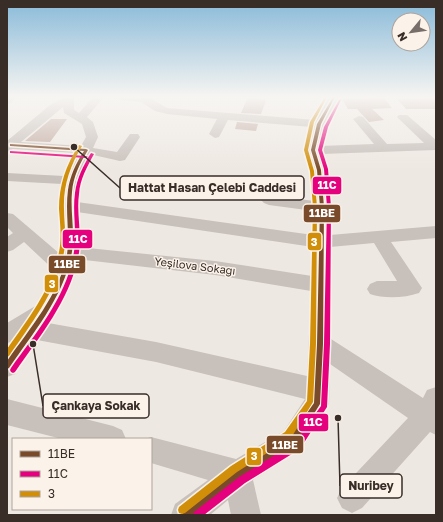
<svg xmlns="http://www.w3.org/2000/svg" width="443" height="522" font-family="'Golos Text',sans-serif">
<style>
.building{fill:#c3aba2}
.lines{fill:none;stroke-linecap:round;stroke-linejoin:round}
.minor{fill:#c8c0bb;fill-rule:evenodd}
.bus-1-casing{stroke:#fbf2e9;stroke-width:3}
.bus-2-casing{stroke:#fbf2e9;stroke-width:3}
.bus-3-casing{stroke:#fbf2e9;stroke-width:3}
.bus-1{fill:#7a4b2a;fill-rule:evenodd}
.bus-2{fill:#e5007d;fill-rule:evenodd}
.bus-3{fill:#d18e08;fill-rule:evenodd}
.labels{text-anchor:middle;stroke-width:3;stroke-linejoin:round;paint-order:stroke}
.street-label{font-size:11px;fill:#392d28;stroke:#fbf2e9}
.leader{fill:none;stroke:#392d28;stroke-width:1.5}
.callout-dot{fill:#392d28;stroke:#fbf2e9;stroke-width:1.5}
.callout{fill:#fbf2e9;stroke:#392d28;stroke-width:1.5}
.callout-label{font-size:12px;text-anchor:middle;font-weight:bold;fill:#392d28}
.line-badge{stroke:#fbf2e9;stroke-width:1.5}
.badge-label{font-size:11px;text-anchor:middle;font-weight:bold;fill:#fff}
</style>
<rect width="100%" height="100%" fill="#eee8e2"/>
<path class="building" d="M249,98L266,100L261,114L241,113L247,99Z
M384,98L392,108L372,109L384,120L369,122L357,109H348L342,99Z
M436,98V109H406L397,99Z
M51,119H67L50,142L25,141Z
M237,122L258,124L256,131L235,129Z"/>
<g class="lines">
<path class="minor" d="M7,97H16L11,103L7,104Z
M64,97H74V110L79,113L93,97H104L87,117L93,122L98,137L93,148L117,152L130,134H138L140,137L125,160L120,161L89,154L76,180L77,202L313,235L314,211L269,205L264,203L261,200L264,197L269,195L314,201L312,170L307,150L312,127L228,120L219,137L215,138L209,134L217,119L167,114L155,111L141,102L121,100L116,97H148L167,108L315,120L329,97H339L325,124L320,146L374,144L353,119L359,116L363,117L387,144L424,143L399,119L397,117L399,115H407L436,140V150L321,154C329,180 330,207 330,235L436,226V238L391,242L422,288L419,293C405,298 384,299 370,294L367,289L370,284L377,281H397L374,243L330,247L331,339L423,398L427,390L436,387V435L430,432L362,508L352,513L342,508L337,498L342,488L408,418L330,364L329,404L302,449L253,480L261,515H231L228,500L210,515H171L175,504L208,480L151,463V439H145L151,437L236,459L284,431L305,399L156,362L37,340L15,374L7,377V347L11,342L7,343V323L37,305L55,271L24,242L13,250L7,252V237L13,233L7,227V213L13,214L60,254L62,184L7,181V173L64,176L77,153L13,149L7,152V141L50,105ZM63,107L64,113L82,124L86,137L81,146L21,142ZM77,212L313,247L312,276L215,261L78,247ZM76,259L215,275L311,291L307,376L156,342L48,323L74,269Z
M7,399L113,426L122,430L126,439H62L7,425Z"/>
<g class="bus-1-casing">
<path id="bus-1" d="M333,97H335L321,124L315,150L321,170L324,207L323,344L320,404L296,443L241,477L193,515H182L183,512L235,471L290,437L314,403L317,344L320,207L317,170L311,150L317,124Z
M10,144L86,149L88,150C80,163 73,177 72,192C70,214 76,235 71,257C62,299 33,333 9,368L7,369V361C30,328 59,295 67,255C70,233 65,212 68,190C70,176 76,163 84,151L11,146H10Z"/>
</g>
<g class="bus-2-casing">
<path id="bus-2" d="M340,99L341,100L328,127L322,150L328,169L331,207L330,344L327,407L300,449L245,483L204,515H193L194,512L239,477L294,443L321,406L324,344L327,207L324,169L318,150L324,127L339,100Z
M10,151L86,156L88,157L86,158L11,153H10Z
M91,153L94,154C87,167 80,179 79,194C76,215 83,236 78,258C69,301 40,336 15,372L13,373L11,372L10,370L11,368C35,334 65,299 73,257C78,235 72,214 75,193C77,178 83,166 91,153Z"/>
</g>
<g class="bus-3-casing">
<path id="bus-3" d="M325,97H327L314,122L308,150L314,171L317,207L316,344L313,402L291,438L237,472L185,513L182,514L179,513L178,510L179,507L231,466L285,432L307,401L310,344L313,207L310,171L304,150L310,122Z
M79,145L82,146C70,166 63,186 64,209C64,224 67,238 64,252C57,291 31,324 9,356L7,357V349C28,319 52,289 59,252C62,238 60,223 59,209C59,185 66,165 79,145Z"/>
</g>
<use href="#bus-1" class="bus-1"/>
<use href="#bus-2" class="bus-2"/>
<use href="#bus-3" class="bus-3"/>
</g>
<linearGradient id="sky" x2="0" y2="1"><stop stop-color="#89bad9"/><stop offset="0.57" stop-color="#f7f5f2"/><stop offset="1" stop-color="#f7f5f2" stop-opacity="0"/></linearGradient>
<rect width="443" height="170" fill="url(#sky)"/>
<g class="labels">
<g class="street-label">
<text transform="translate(195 266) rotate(7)" y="4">Yeşilova Sokağı</text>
</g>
</g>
<path class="leader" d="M74 147L120 188M33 344L43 406M338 418L340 486"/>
<g class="callout-dot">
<circle cx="74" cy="147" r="4"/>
<circle cx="33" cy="344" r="4"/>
<circle cx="338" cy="418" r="4"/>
</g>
<g class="callout">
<rect x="120" y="176" width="184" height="24" rx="4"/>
<rect x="43" y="394" width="106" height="24" rx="4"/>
<rect x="340" y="474" width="62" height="24" rx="4"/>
</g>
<g class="callout-label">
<text x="212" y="192">Hattat Hasan Çelebi Caddesi</text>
<text x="96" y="410">Çankaya Sokak</text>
<text x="371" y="490">Nuribey</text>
</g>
<g class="line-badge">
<rect x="312" y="176" width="30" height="19" rx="4" fill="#e5007d"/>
<rect x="303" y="204" width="38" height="19" rx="4" fill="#7a4b2a"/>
<rect x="62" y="229" width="31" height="20" rx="4" fill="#e5007d"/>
<rect x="307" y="232" width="15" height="19" rx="4" fill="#d18e08"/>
<rect x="48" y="255" width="38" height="19" rx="4" fill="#7a4b2a"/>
<rect x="44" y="274" width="15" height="19" rx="4" fill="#d18e08"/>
<rect x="298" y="413" width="31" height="19" rx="4" fill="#e5007d"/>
<rect x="266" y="435" width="38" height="19" rx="4" fill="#7a4b2a"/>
<rect x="246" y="447" width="16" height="19" rx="4" fill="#d18e08"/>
</g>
<g class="badge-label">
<text x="327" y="189">11C</text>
<text x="322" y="217">11BE</text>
<text x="78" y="243">11C</text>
<text x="314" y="246">3</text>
<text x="67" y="268">11BE</text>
<text x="52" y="288">3</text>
<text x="313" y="426">11C</text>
<text x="285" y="449">11BE</text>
<text x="254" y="460">3</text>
</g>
<rect width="443" height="522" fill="none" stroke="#392d28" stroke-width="16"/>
<rect x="12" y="438" width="140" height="72" fill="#fbf2e9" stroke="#ada39c"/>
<rect x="20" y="451" width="20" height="6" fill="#7a4b2a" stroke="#ada39c"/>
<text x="48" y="458" font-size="12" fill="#392d28">11BE</text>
<rect x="20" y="471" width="20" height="6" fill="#e5007d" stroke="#ada39c"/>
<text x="48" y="478" font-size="12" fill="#392d28">11C</text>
<rect x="20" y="491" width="20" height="6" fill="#d18e08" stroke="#ada39c"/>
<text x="48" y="498" font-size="12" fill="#392d28">3</text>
<g transform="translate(411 32) rotate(241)"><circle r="19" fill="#fbf2e9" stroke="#ada39c"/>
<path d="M0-3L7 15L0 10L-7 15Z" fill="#786e69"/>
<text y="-6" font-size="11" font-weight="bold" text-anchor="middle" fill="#392d28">N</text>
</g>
</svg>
